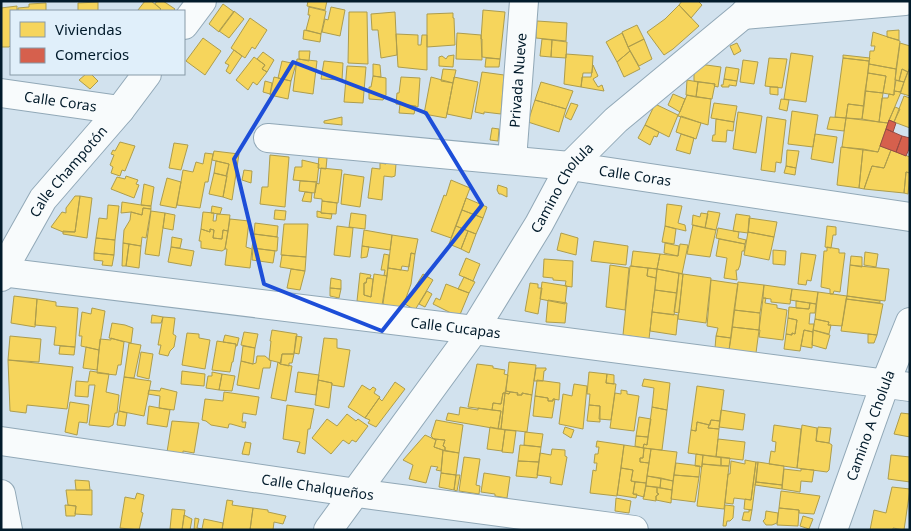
<svg xmlns="http://www.w3.org/2000/svg" width="911" height="531" font-family="'Noto Sans',sans-serif">
<style>
.homes{fill:#f6d55c;stroke:#ad9d4d}
.shops{fill:#d6604d;stroke:#964b43}
.lines{fill:none;stroke-linecap:round;stroke-linejoin:round}
.minor-casing{stroke:#91a8b7;stroke-width:30}
.minor{stroke:#f8fbfc;stroke-width:28}
.marked{fill:none;stroke:#1d4ed8;stroke-width:4;stroke-linejoin:round}
.labels{text-anchor:middle;stroke-width:5;stroke-linejoin:round;paint-order:stroke}
.street-label{font-size:14px;fill:#021b2b;stroke:#e0effa}
</style>
<rect width="100%" height="100%" fill="#d2e2ee"/>
<path class="homes" d="M145,1H151L161,9L159,11H140L138,10Z
M157,1H163L175,9L173,11H159L161,9L155,4Z
M308,1H327L325,10L307,6Z
M682,1H698L702,5L691,18L679,5Z
M98,2V11H78V3Z
M46,3V11H18V8L29,7V4Z
M223,4L234,12L219,32L209,24Z
M679,5L699,26L673,49L664,55L647,32L665,19Z
M17,6V11H11V45L9,47H1V8Z
M309,7L326,11L321,34L306,30L310,15H308Z
M331,7L345,10L340,36L322,32L325,19L328,20Z
M483,10L505,12L500,59L482,57V39H481Z
M234,11L244,19L229,38L219,31Z
M349,12H367L368,64L348,63Z
M395,12L397,55L381,58L378,30H372L371,14Z
M453,13V18H454L455,45L427,47V14Z
M250,18L267,30L255,49L252,47L245,58L231,48Z
M537,21L567,23L566,41L536,38Z
M637,25L644,39L628,47L622,32Z
M304,30L321,34L320,42L303,39Z
M899,30V40L887,37V31Z
M873,32L900,41L896,69L869,64L870,51H874L875,46H871Z
M457,33L481,35L482,60L456,59Z
M622,33L630,51L617,62L606,42Z
M396,34L418,35V45H421L422,35H427V70L398,67Z
M203,38L221,51L205,75L186,61Z
M542,39L552,40L551,57L540,56Z
M644,39L652,59L639,66L628,47Z
M552,40L567,42L566,58L551,57Z
M737,43L741,51L734,55L730,46Z
M900,43L910,46V67L908,72L902,69L899,81L895,80Z
M234,50L242,56L230,74L226,71L229,65L225,63Z
M299,51H310L309,61L299,59Z
M630,51L640,69L624,77L617,62Z
M263,52L274,60L267,72L262,69L265,65L257,59Z
M791,53L813,56L806,102L784,99Z
M566,54L593,56L592,73H583L581,87L564,84Z
M454,55L453,67L439,66V57L442,56L446,59L448,56Z
M843,55L870,58L869,61L843,58Z
M254,57L265,65L262,69L267,72L257,85L253,82L248,90L236,80Z
M486,58L500,59L499,67H485Z
M769,58L787,59L782,88L765,86Z
M843,58L869,61L864,106L848,104L846,118L835,117Z
M297,59L317,61L313,94L293,91Z
M743,60L758,62L754,84L740,82Z
M282,61L296,64L291,81L278,78Z
M324,61L343,63L342,80L321,79Z
M373,64L380,65L381,77L373,76Z
M699,64L721,67L718,87L714,86L715,84L694,81V68Z
M869,64L896,69L894,95L883,93L886,76L868,73Z
M593,65L598,76L593,79L598,87L602,85L604,91L581,87L582,77H591Z
M347,66L366,67L363,103L344,102Z
M726,67L739,69L737,81L724,79Z
M443,69L456,70L453,83L441,81Z
M902,69L908,72L904,82L899,81Z
M908,71H910V96L900,93Z
M482,72L504,75L501,114L484,112V114L475,112Z
M868,73L886,76L883,93L865,91Z
M86,74H91L98,81L90,89L79,80Z
M373,76L386,78V95L383,100L369,99V87H371Z
M274,77L291,81L288,99L270,95Z
M401,77L420,78L418,107L396,104L397,93H399Z
M431,77L453,83L446,118L424,114Z
M454,77L478,82L471,119L447,114Z
M724,79L737,81L736,86L729,85V87H722L721,85H723Z
M687,80L698,82L696,97L686,95Z
M896,80L904,82L901,92L894,91Z
M265,81L272,83L270,94L263,92Z
M541,82L573,91L566,109L535,100Z
M698,82L715,84L712,99L696,97Z
M770,87H778V95L770,94Z
M865,91L883,93L879,122L862,119Z
M894,91L901,92L888,123L879,122L882,98H888L889,94L894,95Z
M673,94L685,99L680,112L668,105Z
M687,95L711,99L708,125L678,116Z
M904,96L910,98V128L894,122Z
M781,99L789,100L787,111L779,109Z
M535,100L566,109L559,132L528,122Z
M571,103L578,105L571,120L565,117Z
M714,103L737,106L734,122L711,118Z
M400,104L416,106L414,114L399,113Z
M655,104L678,115L669,137L645,125Z
M848,104L864,106L862,119L846,118Z
M895,107L900,109L894,122L889,120Z
M792,111L818,115L813,147L788,144Z
M738,112L762,116L756,153L733,149Z
M681,116L701,123L696,139L676,132Z
M342,117V125L324,123V121Z
M767,117L786,120L781,163L776,162L775,172L761,170Z
M830,117L846,118L844,131L827,129Z
M846,118L888,123L878,152L842,147Z
M716,119L734,122L733,131L727,130L726,142L712,141L713,135H715Z
M645,125L659,132L657,137L654,136L650,145L638,138Z
M492,128L499,129L498,141L490,140Z
M681,134L694,138L690,154L676,150Z
M815,134L837,137L833,163L811,159Z
M120,142L135,146L125,171L122,170L120,176L111,173L113,167L110,165L114,155L111,154L113,150L115,151Z
M174,143L188,145L181,170L169,168Z
M880,146L891,150L884,168L872,166L864,189L859,188L863,149L878,152Z
M841,147L863,149L859,188L837,185Z
M787,150L799,151L796,168L786,166Z
M891,150L910,157V173L906,172L904,193L864,189L872,166L884,168Z
M214,151L239,154L232,200L223,197L229,164L212,160Z
M205,153L213,154L208,182H205L200,208L177,205L183,170L193,172L196,162L203,164Z
M270,155L289,157L285,207L260,204L262,187H268Z
M319,156L327,158L326,169L318,168Z
M302,160L319,164L317,182L293,180L295,167H302Z
M216,161L229,164L226,176L214,173Z
M386,162L396,164L395,176L392,177L384,176L382,200L368,198L372,168L380,169V163L386,164Z
M786,166L796,168L795,175L784,173Z
M321,168L342,170L338,203L322,201V199L314,198L316,183L319,184Z
M244,170L252,171L251,183L242,180Z
M906,172L910,173L908,194L904,193Z
M214,173L227,176L223,197L209,194Z
M344,174L364,177L360,207L341,204Z
M126,176L138,180L136,184L139,185L134,198L111,189L117,177L125,179Z
M167,178L181,182L176,208L160,205Z
M451,180L470,188L451,238L431,231L444,195L446,196Z
M300,181L317,182L315,193L299,191Z
M144,184L154,187L151,206L141,205Z
M498,185L507,188V197L501,194H499L497,190Z
M305,192L312,193L311,202L302,201Z
M75,196H80L75,232H63L51,227L62,212L66,213V208Z
M80,196L92,198L87,238L63,234V231L75,232Z
M466,198L487,207L483,218L462,210Z
M322,201L337,203L336,214L321,213Z
M122,202L141,205L151,206V209L143,208L142,215L131,212L121,213Z
M667,204L682,206L678,223L685,225L686,231L665,226Z
M108,205L119,206L115,240L96,238L99,218L107,219Z
M212,206L222,208L220,214L211,213Z
M143,208L151,209L146,238L142,237L141,246L123,243L124,230L130,220L131,212L142,215Z
M275,210L286,211L285,220L274,219Z
M462,210L483,218L476,234L456,226Z
M151,211L165,213L159,256L145,254Z
M317,211L321,212V213L332,214L331,219L317,217Z
M708,211L720,213L716,230L705,228Z
M203,212L214,213L213,221H216L217,214L230,215L228,231L223,230L222,239L213,238L214,230L210,229V232L201,229Z
M165,213L175,215L173,230L163,228Z
M351,213L366,215L365,229L349,227Z
M701,213L708,214L705,228L692,225L693,215L700,217Z
M736,214L750,216L748,233L733,231Z
M749,218L777,222L774,237L748,232Z
M230,219L249,221L246,247L252,249L250,268L225,265L227,249H225Z
M255,223L278,226L277,237L254,234Z
M284,224H308L306,257L281,255Z
M693,225L716,230L710,257L687,254Z
M337,226L353,228L350,257L334,255Z
M456,226L468,231L461,249L449,244Z
M665,226L676,229L674,244L662,242Z
M827,226L836,227V235H833L831,248L825,247Z
M718,228L739,232L738,238L746,240L745,244L716,238Z
M201,229L210,232V229L214,230L213,238L222,239L223,230L228,231L225,249L222,251L201,248V241H199Z
M364,230L392,235L390,250L362,246Z
M468,231L476,234L469,253L461,249Z
M748,232L774,237L769,260L744,255Z
M561,233L578,238L576,255L557,250Z
M254,234L278,237L277,251L252,248Z
M392,235L418,239L415,254L411,253L409,267L402,266L401,270L388,268Z
M172,237L182,239L180,248L171,247Z
M96,238L115,240L114,255L94,253Z
M719,239L745,244L744,251H742L740,265L738,270H736L737,280L724,278L727,258L716,256Z
M594,241L628,246L626,265L591,261Z
M123,243L129,244L126,266H122Z
M665,243L679,246L678,256L664,253Z
M129,244L141,246L139,268L126,266Z
M680,244L688,245L682,274L657,269L660,254L678,256Z
M362,246L369,247L367,257L361,258Z
M171,247L194,251L191,266L168,262Z
M827,247L839,249V253H845L840,292L834,291L833,294H830V289L821,287L824,251H827Z
M253,248L275,251L273,263L252,260Z
M773,250L786,251L785,265L773,264Z
M633,251L660,254L657,269L631,266Z
M865,252L878,254L876,267L864,265Z
M94,253L114,255L112,266L102,265L103,261L94,260Z
M411,253L415,254L411,284L402,309L383,304L388,268L408,271Z
M801,253L816,255L811,281L807,280L806,285L798,284Z
M384,254L389,255L387,276L384,275L385,270H381Z
M282,255L306,257L305,271L280,267Z
M851,256L862,257V267L850,265Z
M466,258L480,264L473,281L459,275Z
M544,259L573,261L572,287L565,286L566,281L553,280V278L543,277Z
M610,265L629,268L625,310L606,307Z
M850,265L889,269L885,301L847,296Z
M630,266L648,268L647,276L656,278L649,339L623,335Z
M648,268L657,269L656,278L647,276Z
M291,269L305,271L300,290L287,288Z
M657,269L679,273L677,293L655,290Z
M360,273L371,275L370,278H367L366,283H364V295L371,297L374,274L387,276L382,305L357,301Z
M679,273L683,274L679,313L674,312Z
M423,274L433,280L415,310L405,304Z
M683,274L711,278L706,323L678,319Z
M464,277L475,282L469,293L458,289Z
M331,278L341,280V289L330,288Z
M367,278L373,279L371,297L364,295V283H366Z
M711,280L738,284L731,338L716,336L718,328L707,326Z
M542,282L567,286L565,304L540,299Z
M738,282L764,285L760,313L734,310Z
M530,283L538,284V288H542L538,314L525,311Z
M446,284L469,293L459,317L433,304L436,298L440,300Z
M764,285L792,289L790,304L771,302V299L763,298Z
M330,288L341,289L339,298L330,296Z
M792,289L818,292L816,304L790,300Z
M655,290L677,293L674,315L652,312Z
M427,291L432,294L425,307L419,304Z
M818,292L847,296L842,326L828,325L829,322L815,319Z
M14,296L37,299L35,327L11,323Z
M847,296L880,301V303L846,299Z
M763,298H766L765,303L777,305V308L787,310L783,340L759,337L760,330H759Z
M37,299L56,302V306L78,308L75,347L54,345L56,327L35,325Z
M846,299L883,304L877,335L841,331Z
M548,300L567,303L565,323L546,322Z
M796,301L810,303L809,309L796,308Z
M810,303L816,304L815,313H810L809,324H814L813,332L804,330L800,351L784,349L786,334L792,335V333L795,334L797,320L788,318L789,307L809,309Z
M92,308L105,311L99,350L81,346L82,336H79L82,312L91,314Z
M734,310L760,313L759,330L732,327Z
M652,312L678,315L676,335L650,331Z
M152,315L163,317L161,323H151Z
M163,317L175,318L173,334L176,336L174,347L170,351L168,356L159,354L161,345H158Z
M788,318L797,320L795,334L792,333V335L786,334Z
M815,319L829,322L828,325H831L829,334L813,330Z
M112,323L125,325L133,328L131,343L109,338Z
M732,327L759,330L756,353L729,350Z
M272,330L297,334L294,354H282L281,363L269,360L271,341H270Z
M804,330L813,332L812,348L801,346Z
M813,330L830,335L826,349L812,345Z
M244,332L258,334L255,348L241,345Z
M187,333L199,334V338L210,340L205,369L182,365Z
M868,334L877,335L874,343H868Z
M225,335L239,338L237,346H236V344L223,342Z
M10,336L41,339L39,362L8,360Z
M296,336L302,337L299,354L294,353Z
M716,336L731,338L729,350L715,348Z
M111,338L124,342L121,365H118L116,375L97,373L100,339L111,340Z
M324,338L337,339V348L350,350L344,387L332,385V383L318,380Z
M217,341L236,344L233,362H232L230,372L212,370Z
M129,343L141,345L134,378L124,377Z
M60,346L75,347L74,355L59,354Z
M243,346L255,348L253,364L241,361Z
M86,347L99,350L97,370L83,368Z
M141,352L153,354L149,379L137,376Z
M282,354H294L292,363H289V366L280,364Z
M257,356H265L271,361L270,368H263L259,389L237,385L241,361L253,364L256,363Z
M8,360L73,367L67,409L27,405L26,413L10,411Z
M278,362L280,364L292,366L286,401L271,398Z
M509,362L536,365L532,395L522,393V395H517L518,393L506,391Z
M477,364L493,366V368L505,370L504,374L508,375L505,393H503L501,404L493,403L492,410L468,407Z
M536,368H546V370L544,371L543,381H534Z
M90,371L109,374L106,392L119,395L117,413H115L113,425L109,427L89,425L95,385H89L88,397L75,396L76,381L88,382Z
M182,371L205,374L204,386L181,384Z
M212,372L222,374L219,390L206,388L208,376H212Z
M298,372L319,375L316,395L295,392Z
M589,372L607,374L606,383L616,384L611,420L599,419L600,406L589,405L590,394H587Z
M222,374L235,376L232,391L219,390Z
M607,374L614,375V384L606,383Z
M124,377L151,381L144,416L119,411Z
M644,379L670,383L667,410L652,407L654,388L642,386Z
M318,380L332,383L329,408L315,405Z
M537,380L560,383L559,400L553,399V401H548V398L535,396Z
M395,382L405,389L376,427L368,423L370,420L365,418L379,398L382,401Z
M574,384L587,386L583,429L559,424L563,394L572,396Z
M362,385L370,390L373,387L376,389L374,393L380,397L365,418L348,407Z
M697,386L724,390L720,421L711,420L710,425L697,422L696,431L691,430Z
M161,388L177,392L174,410L159,408L160,396L148,394L149,390L160,391Z
M621,390L627,391V394L639,396L634,431L610,428L615,393L621,394Z
M506,391L510,392L509,394L505,393L501,429H498L501,411L492,410L493,403L501,404L503,393H505Z
M224,392L259,397L256,415L243,413L242,422H246L245,428L231,424H229L228,428L211,425L206,421L202,420L205,399L223,401Z
M510,392L518,393L517,395H522V393L532,395L527,432L501,429L505,393L509,394Z
M535,396L548,398V401H553V399H555L552,418L533,416Z
M70,402L89,405L87,423L79,422L77,435L65,432Z
M287,405L314,409L310,429H308L305,454L297,452L300,442L283,439Z
M589,405L600,406V422L587,421Z
M149,406L170,410L167,427L147,424Z
M460,407L478,410V408L501,411L498,429L446,420L448,413L459,415Z
M652,407L667,410L662,450L643,448L644,444L647,445Z
M721,410L745,414L743,430L719,427Z
M119,411L127,413L125,426L117,425Z
M901,413L910,414V437L894,434Z
M347,414L356,421L358,419L368,426L356,442L352,440L349,444L343,440L331,454L312,438L327,419L337,426Z
M639,417L651,419L648,437L636,436Z
M436,420L463,425L459,453L445,451V447L443,446L445,440L434,439L431,436Z
M711,420L720,421L719,429L708,428Z
M172,421L199,423L194,453L183,451V454L167,452Z
M697,422L709,425L708,428L719,429L716,457L688,453L691,430L696,431Z
M774,425L801,429L797,468L769,464L771,451L775,452L776,442L772,441Z
M802,425L817,428L816,441L829,443L832,445L829,470L827,472L797,468Z
M490,427L505,430L502,451L487,449Z
M565,427L574,430L571,438L563,433Z
M818,427L831,428L829,443L816,441Z
M505,430L516,431L513,453L502,452Z
M525,432L543,434L541,447L524,445Z
M425,435L436,440L434,447L443,450L441,471L436,470L438,467L431,466L426,483L409,479L413,465L403,460Z
M636,436L648,437L647,445L644,444L643,448L635,446Z
M434,439L445,440L443,446L445,447V451L434,447L436,440Z
M718,439L745,442L743,460L716,457Z
M597,441L624,445L617,496L590,493L593,470L596,471L597,463H594L595,454H598L599,447H596Z
M245,442L251,443L249,455L242,454Z
M520,445L541,447L539,462L518,461Z
M624,445L644,448L643,458H640V462L649,463L646,483L631,481L633,470L621,468Z
M644,448L651,449L649,463L640,462V458H643Z
M552,449L565,450V456L567,457L562,485L550,483L551,477L537,475L540,453L551,455Z
M651,449L677,452L673,481L647,476Z
M443,450L459,453L456,475H460L457,491L454,490L456,475L441,473Z
M696,454L703,455L702,467L695,466Z
M703,455L721,457V466L702,464Z
M891,455L910,457V482L888,479Z
M464,457L480,459L476,485L480,486L479,494L459,491Z
M721,457L730,458L729,466H721Z
M745,460L756,462L751,500L734,498L733,504L725,503L728,474H730L731,461L745,464Z
M518,461L539,462L537,478L516,476Z
M756,462H758L752,510L744,509L745,499L751,500Z
M758,462L784,466L782,485L756,482Z
M676,463L700,466L699,477L674,475Z
M702,464L729,466L724,509L697,506Z
M621,468L633,470L631,481L635,482L633,494H637L636,498L617,495Z
M784,469L801,471V469L814,470L812,482L801,481L800,492L782,489Z
M441,473L456,475L454,490L439,487Z
M484,473L510,477L507,498L495,496V494L481,492Z
M674,475L699,477L695,502L671,499Z
M647,476L661,478L660,488L646,486Z
M661,478L673,481L672,490L660,488Z
M75,480L89,481L90,490H76Z
M635,482L646,483L644,497L633,494Z
M756,482L782,485V489L755,485Z
M646,486L657,487V493L659,494L656,496V501L643,499Z
M657,487L672,490L671,503L656,500V496L659,494L657,493Z
M892,487L910,489L904,530L893,528V530H870L874,510L886,513Z
M66,490H92V515L75,514L76,506L68,505Z
M781,491L820,496L814,514L799,513V510L779,508Z
M137,493L144,495L141,512L143,513L139,530L120,528L125,497L135,499Z
M616,498L631,501L629,513L615,511Z
M227,500L233,501L232,505L253,508L250,530H222Z
M65,505L76,506L75,516H66Z
M725,505L734,506L733,518L730,521H727L726,526H723Z
M253,508L268,510V512L286,516L283,524L274,522L273,530H250Z
M779,508L799,510L798,526L777,525Z
M172,509L185,510L182,530L170,529Z
M749,510H752L750,521L742,520L744,512H749Z
M766,511L778,513L777,523L772,525H766L763,521L765,519Z
M184,515L192,519L190,530H182Z
M803,516L813,519L809,529L800,526Z
M195,518L199,519L197,528L202,529L204,519L223,523L222,530H194Z"/>
<path class="shops" d="M889,120L896,123L893,132L886,129Z
M886,129L902,136L896,152L880,146Z
M902,136L910,138L909,149L906,156L896,152Z"/>
<g class="lines">
<g class="minor-casing">
<g id="minor">
<path d="M743,15L905,1"/>
<path d="M184,25L202,1"/>
<path id="s1" d="M1,93L120,110"/>
<path id="s2" d="M268,138L570,166L910,217"/>
<path id="s3" d="M512,160L524,1"/>
<path id="s4" d="M1,272L474,330L910,387"/>
<path id="s5" d="M1,277L2,272L43,199L120,110L147,74"/>
<path id="s6" d="M1,441L357,493L634,530"/>
<path d="M1,494L8,530"/>
<path id="s7" d="M328,530L474,330L539,224L570,166L616,120L743,15L755,1"/>
<path id="s8" d="M833,530L885,384L910,322"/>
</g>
</g>
<use href="#minor" class="minor"/>
</g>
<path class="marked" d="M293,62L426,113L482,205L382,331L264,284L234,159Z"/>
<g class="labels">
<g class="street-label">
<text dy="5" stroke="none"><textPath href="#s3" startOffset="80">Privada Nueve</textPath></text>
<text dy="5" stroke="none"><textPath href="#s1" startOffset="60">Calle Coras</textPath></text>
<text dy="5" stroke="none"><textPath href="#s5" startOffset="126">Calle Champotón</textPath></text>
<text dy="5" stroke="none"><textPath href="#s2" startOffset="369">Calle Coras</textPath></text>
<text dy="5" stroke="none"><textPath href="#s7" startOffset="415">Camino Cholula</textPath></text>
<text dy="5" stroke="none"><textPath href="#s4" startOffset="458">Calle Cucapas</textPath></text>
<text dy="5" stroke="none"><textPath href="#s8" startOffset="111">Camino A Cholula</textPath></text>
<text dy="5" stroke="none"><textPath href="#s6" startOffset="320">Calle Chalqueños</textPath></text>
</g>
</g>
<rect width="911" height="531" fill="none" stroke="#021b2b" stroke-width="5"/>
<rect x="10" y="10" width="175" height="65" fill="#e0effa" stroke="#879aa7"/>
<rect x="20" y="22" width="25" height="15" fill="#f6d55c" stroke="#879aa7"/>
<text x="55" y="35" font-size="15" fill="#021b2b">Viviendas</text>
<rect x="20" y="48" width="25" height="15" fill="#d6604d" stroke="#879aa7"/>
<text x="55" y="60" font-size="15" fill="#021b2b">Comercios</text>
</svg>
